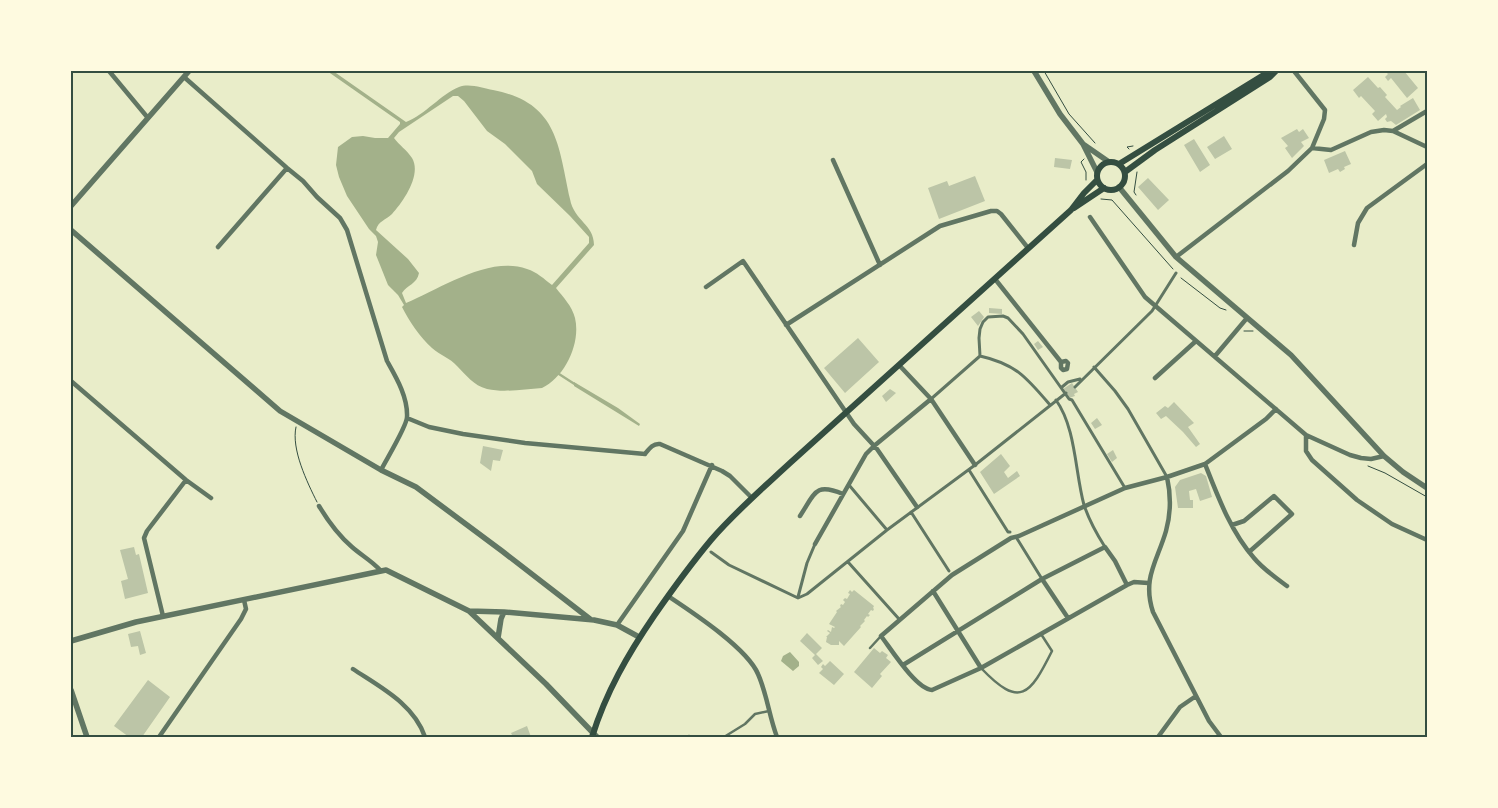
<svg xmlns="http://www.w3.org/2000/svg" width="1498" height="808" font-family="'Nunito Sans',sans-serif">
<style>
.water{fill:#a3b18a;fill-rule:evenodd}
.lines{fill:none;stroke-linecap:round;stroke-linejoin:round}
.stream{stroke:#a3b18a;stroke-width:2.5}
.building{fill:#bcc5a7}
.path{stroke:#344e41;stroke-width:1}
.service{stroke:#617663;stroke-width:2.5}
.pedestrian{stroke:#617663;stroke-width:3}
.minor{stroke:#617663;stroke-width:4.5}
.tertiary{stroke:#617663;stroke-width:5.5}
.secondary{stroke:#344e41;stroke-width:6}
.neatline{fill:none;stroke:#344e41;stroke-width:2}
</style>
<rect width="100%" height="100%" fill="#e9edc9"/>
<path class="water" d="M327,71H333L406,122C425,115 441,94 459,87C469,83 483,88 493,90C558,103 558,144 570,199C574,221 594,224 594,245L556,288C563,297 572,306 575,318C581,343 565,377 542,388C524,389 505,393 487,389C473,385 467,376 457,366C450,358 440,355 432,348C420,337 409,321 402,307L404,305L398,295L388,285L376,255L378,242L376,236L369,229L347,196L339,177L336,165L338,147L352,137L363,136L375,138H388L400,124V122ZM453,96H458L464,101L487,131L505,144L532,171L537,184L570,216L589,237V243L552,285C544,279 537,272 527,269C489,255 440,289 406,303L402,293C407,285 417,284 419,273L408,259L376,230C378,221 386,220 392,214C403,202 422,175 412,158C407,150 399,145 394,138L399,132Z
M574,382L618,408L640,424L639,426L574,386Z
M790,652L799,662V666L793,671L781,661L783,656Z"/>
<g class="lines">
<path class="stream" d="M559,374L576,385"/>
</g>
<path class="building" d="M1385,71H1404L1418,88L1407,98L1391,78L1388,81L1385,77L1388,74Z
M1368,77L1378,88L1380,87L1387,95L1385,97L1397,110L1401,107L1400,106L1413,98L1420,110L1396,125L1391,121L1387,122L1385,119L1387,117L1386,114L1378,121L1372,114L1375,111L1361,96L1359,98L1353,90Z
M1297,129L1299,132L1303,129L1309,138L1301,142L1304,146L1292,158L1285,148L1288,146L1281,138Z
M1224,136L1232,149L1215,159L1207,147Z
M1194,139L1210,165L1200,172L1184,145Z
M1345,151L1351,164L1344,167L1345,169L1340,172L1338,169L1329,173L1324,160Z
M1055,158L1072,160L1070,169L1054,167Z
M975,176L985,201L939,219L928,188L947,181L949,186Z
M1148,178L1169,200L1158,210L1138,187Z
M989,308L1002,309V314L989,313Z
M979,311L984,317L978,326L971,317Z
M858,338L879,362L845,393L824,368Z
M1038,341L1043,347L1038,350L1034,344Z
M1072,383L1078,392L1074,394L1075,396L1069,398L1063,389Z
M890,389L896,393L886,402L882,396Z
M1174,402L1194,423L1188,427L1200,444L1196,447L1183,432L1166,416L1161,419L1156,413L1165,406L1168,408Z
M1097,418L1102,425L1095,429L1091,423Z
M483,446L503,450L500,461L493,460L491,471L480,463Z
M1113,450L1117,458L1112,462L1107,454Z
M1001,454L1010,466L1004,472L1008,478L1017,471L1020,476L994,494L980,472Z
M1201,473L1206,476L1212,497L1200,501L1196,489L1189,491L1190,500H1193V508H1178L1175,487L1180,480Z
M134,547L136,555L139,554L148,593L125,599L121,581L128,579L120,550Z
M850,590L852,592L854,590L874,606L873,608L874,609L873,611L871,610L868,614L870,615L868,617L867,616L864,620L865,621L860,626L861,627L844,646L839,641V645H831L826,642L827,637H826L830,633L827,631L828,630L831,632L832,627L834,628L835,627L829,624L837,612L836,611L841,607L840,606L841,604L843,605L845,602L843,600L845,598L847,599L850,594L848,593Z
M140,631L146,653L140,655L138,646L131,647L128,634Z
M807,633L822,648L816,654L823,661L818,665L812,658L815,655L800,641Z
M874,648L880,653L882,651L888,655L886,658L891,662L880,674L882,676L872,688L854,672Z
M830,661L844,674L834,685L819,673L823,669L821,667L823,664L825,666Z
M148,680L170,697L142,737H129L114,726Z
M527,726L531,737H513L511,733Z"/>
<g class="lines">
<path class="path" d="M1044,71L1069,114L1095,143
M1129,149L1127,147L1133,146
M1084,159L1081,162L1086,172V180
M1136,195L1134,192L1137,172
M1101,199L1112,200L1173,269
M1181,278L1220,308L1226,310
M1244,331H1253
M296,427C291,449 307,482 317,502
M1368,466L1385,473L1427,497"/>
<path class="service" d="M870,648L881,636
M981,668C1020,709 1030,695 1052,651L1041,634
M689,736V737
M724,737L745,724L755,714L769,711"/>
<path class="pedestrian" d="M980,356L979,338L980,329L983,322L988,317L1003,316L1008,318L1023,334L1069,399L1072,400L1125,488
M1094,367L1115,391L1128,409L1167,477
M1062,387L1068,382L1080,379
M1075,387L1152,311L1176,273
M931,399L980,356C1016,364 1027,378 1050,405
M1056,400C1076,428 1075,472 1084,505C1088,517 1098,536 1105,547
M969,470L1008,532H1010
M849,485L887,530
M911,512L949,571
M1016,537L1042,579
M711,552L729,565L798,598L807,594L887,530L975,465L1066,393
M848,562L899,619
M798,597L807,563L815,544"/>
<path class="minor" d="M109,71L148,118
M1294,71L1325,110L1324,119L1312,148
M184,77L287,168L303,181L317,197L340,218L347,230L387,361C396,377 408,397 407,417C407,426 386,460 381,470
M1393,131L1427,111
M833,160L880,265
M1090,217L1145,297L1306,435L1350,455L1361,458L1371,459L1384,456
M1354,245L1358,223L1367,208L1427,164
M218,247L287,168
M1176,257L1288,171L1312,148L1331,150L1371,132L1384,130L1393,131L1427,147
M995,279L1061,362V368L1063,370L1067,369L1068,363L1066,361L1061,362
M706,287L743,261L854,424L877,449L917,507
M786,325L940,226L991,211H997L1001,214L1028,248
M1215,356L1247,318
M899,365L931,399L975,465
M1155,378L1196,341
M71,381L186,480L211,498
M407,418L429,427L463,434L525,443L645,454C649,449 653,443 660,444L722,471L730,476L752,498
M1306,435V451L1312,460L1357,500L1392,524L1427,540
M1205,464C1218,497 1231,532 1254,558C1263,569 1276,578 1287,586
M1167,477C1171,495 1171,513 1166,531C1157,562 1142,578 1153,612L1209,721L1221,737
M319,506C328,521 338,535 352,547C361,555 372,561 380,570
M800,516C815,493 815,482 843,494
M1232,525L1244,521L1274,496L1292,514L1249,552
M815,544L866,454L874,446L931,399
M1042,579L1068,618
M1148,583L1134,582L1127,585L981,668L932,690C916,689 891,649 881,636L952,575L1011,538L1019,536L1125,488L1167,477L1205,464L1266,419L1276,409
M933,591L981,668
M668,596C692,612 747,648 758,674C767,694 769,716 777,737
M163,616L144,538L147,531L186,480
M617,625L683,531L712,465
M903,665L1042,579L1105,547L1115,561L1127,585
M353,669C380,687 414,704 425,737
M159,737L241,619L246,609L244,600
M1158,737L1180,707L1196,696"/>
<path class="tertiary" d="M1034,71L1060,114L1083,144L1097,172
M1083,144L1109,162
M1119,187L1176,257L1291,355L1384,456L1403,472L1427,488
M71,206L189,71
M71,230L280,411L381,470L416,487L502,551L590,619
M469,611L546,684L597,737
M498,638L501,619L504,612
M71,641L136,622L386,570L469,611L504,612L594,620L617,625L639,637
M71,690L87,737"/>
<path class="secondary" d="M1097 176a14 14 0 1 1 28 0a14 14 0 1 1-28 0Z
M1119,164L1270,71
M1125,172L1155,150L1270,77L1276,71
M1074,208L1104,188
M592,737C606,692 628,654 654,616C672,590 691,564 711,540C735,512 763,488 790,463L1071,210L1084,193L1097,180"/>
</g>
<rect width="1498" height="808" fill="none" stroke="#fefae0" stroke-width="145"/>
<rect x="72" y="72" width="1354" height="664" class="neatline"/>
</svg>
